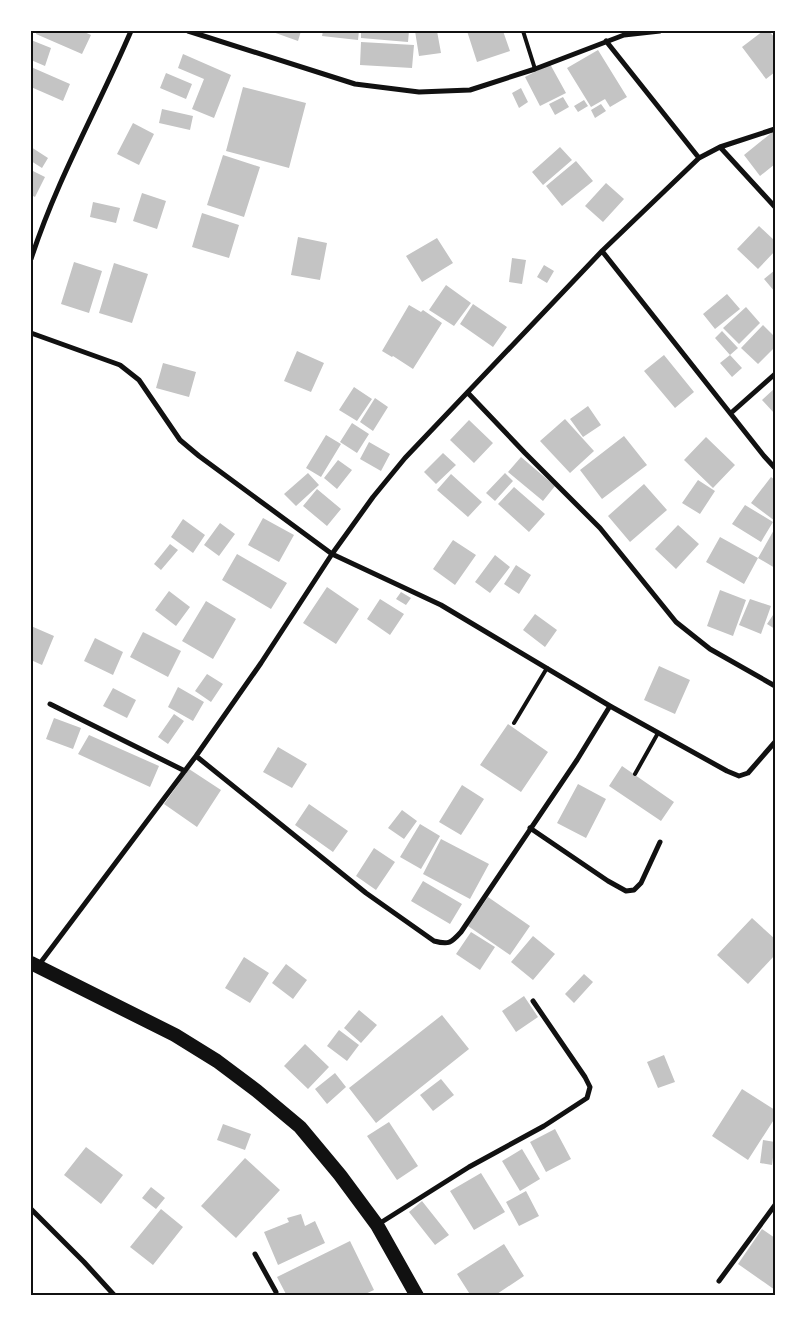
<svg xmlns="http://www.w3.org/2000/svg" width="806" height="1327" font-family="Overpass,sans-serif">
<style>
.building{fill:#c4c4c4}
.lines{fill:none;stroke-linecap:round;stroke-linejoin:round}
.service{stroke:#111;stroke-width:4}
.minor{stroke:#111;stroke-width:5}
.trunk{stroke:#111;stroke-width:14}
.neatline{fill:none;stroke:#111;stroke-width:2}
</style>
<rect width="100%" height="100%" fill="#fff"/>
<path class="building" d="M37,31H82L91,35L82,54L36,34Z
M270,31H301L298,41Z
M323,31H359L358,40L322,36Z
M361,31H409L408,42L361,38Z
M415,31H437L441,53L419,56Z
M467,31H503L510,51L477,62Z
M763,31H769L775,38V72L766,79L742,47Z
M31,40L51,48L45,66L31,60Z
M361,42L414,45L412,68L360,65Z
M598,50L627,97L610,107L605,99L591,107L567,68Z
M183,54L231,75L214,118L192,109L204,79L178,68Z
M550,64L566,93L540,106L525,77Z
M31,67L70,84L63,101L31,87Z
M166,73L192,84L186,99L160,88Z
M243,87L306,103L289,168L226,151Z
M521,88L528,102L519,108L512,93Z
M563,97L569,107L555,115L549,104Z
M584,100L588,106L578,112L574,106Z
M601,104L606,111L595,118L591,110Z
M162,109L193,116L190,130L159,123Z
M133,123L154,134L139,165L117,154Z
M775,130V164L760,176L744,155Z
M31,147L48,158L42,168L31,161Z
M560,147L572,160L543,185L532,172Z
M223,155L260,167L244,217L207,205Z
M576,161L593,181L562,206L546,186Z
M31,170L45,177L35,197L31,195Z
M606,183L624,199L603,222L585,206Z
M142,193L166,201L157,229L133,221Z
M93,202L120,208L116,223L90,217Z
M202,213L239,225L229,258L192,247Z
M759,226L775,241V251L758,269L737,249Z
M298,237L327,243L320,280L291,275Z
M437,238L453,263L422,282L406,256Z
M512,258L526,260L522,284L509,282Z
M74,262L102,271L89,313L61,304Z
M114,263L148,274L132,323L99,313Z
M544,265L554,271L547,283L537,277Z
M775,270V292L764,279Z
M446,285L471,303L454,326L429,310Z
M727,294L740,309L715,329L703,314Z
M473,304L507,327L493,347L460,324Z
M409,305L421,312L423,310L442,323L413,369L393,356L392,357L382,351Z
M746,307L760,323L739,344L723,328Z
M763,325L775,337V347L758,364L741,348Z
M722,331L738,348L730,355L715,338Z
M297,351L324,363L311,392L284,381Z
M664,355L694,392L675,408L644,371Z
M730,355L742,368L732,377L720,363Z
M163,363L196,372L189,397L156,388Z
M354,387L372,399L357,421L339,410Z
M775,388V414L762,400Z
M375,398L388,407L373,431L360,422Z
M588,406L601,425L583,437L570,419Z
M565,419L594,451L570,473L540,441Z
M469,420L493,443L474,463L450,440Z
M352,423L369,434L357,453L340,442Z
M326,435L341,444L321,477L306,468Z
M624,436L647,465L602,499L580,470Z
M706,437L735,465L713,488L684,460Z
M369,442L390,454L381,471L360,459Z
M443,453L456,465L436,484L424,472Z
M521,457L555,486L543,501L508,472Z
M338,460L352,470L337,489L324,478Z
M308,473L319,485L296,506L284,494Z
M505,473L513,481L495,501L486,493Z
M451,474L482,502L468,517L437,490Z
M771,477L775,480V521L751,503Z
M698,480L715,491L700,514L682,503Z
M644,484L667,510L630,542L608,516Z
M514,487L545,514L529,532L498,504Z
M317,489L341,509L327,526L303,506Z
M745,505L773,522L761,542L732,524Z
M263,518L294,535L279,562L248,545Z
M183,519L205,535L193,553L171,537Z
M220,523L235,534L219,556L204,545Z
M678,525L699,544L676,569L655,549Z
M775,528V568L758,558Z
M720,537L758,558L744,584L706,562Z
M453,540L476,555L455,585L433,569Z
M170,544L178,550L161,570L154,564Z
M237,554L287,583L271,609L222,580Z
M495,555L510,567L490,593L475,582Z
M516,565L531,575L519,594L504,584Z
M327,587L359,609L336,644L303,623Z
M720,590L746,600L733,636L707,626Z
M169,591L190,607L176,626L155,610Z
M401,592L411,598L406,605L396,599Z
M380,599L404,614L390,635L367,619Z
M750,599L771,606L761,634L739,625Z
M206,601L236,619L213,659L182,641Z
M775,612V629L767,624Z
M535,614L557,630L545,647L523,630Z
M31,626L54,636L42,665L31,660Z
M143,632L181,651L168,677L130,657Z
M95,638L123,652L113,675L84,661Z
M659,666L690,680L675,714L644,700Z
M207,674L223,684L211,702L195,691Z
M178,687L204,702L193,721L168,707Z
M113,688L136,700L127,718L103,706Z
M174,714L184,721L168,744L158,737Z
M54,718L81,728L73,749L46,739Z
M508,724L548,752L521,792L480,765Z
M89,735L159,766L150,787L78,754Z
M278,747L307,764L292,788L263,772Z
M622,766L674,802L661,821L609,786Z
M189,769L221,790L197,827L164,804Z
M578,784L606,799L586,838L557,823Z
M462,785L484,799L461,835L439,822Z
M309,804L348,831L333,852L295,825Z
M402,810L417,821L404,839L388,828Z
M420,824L440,836L421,869L400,857Z
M441,839L489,864L470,899L423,874Z
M374,848L395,862L376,890L356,876Z
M423,881L462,904L450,924L411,901Z
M488,897L530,926L510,955L468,926Z
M752,918L775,939V955L748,984L717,955Z
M471,932L495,947L480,970L456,954Z
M533,936L555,954L533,980L511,962Z
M244,957L269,973L250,1003L225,988Z
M286,964L307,980L293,999L272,983Z
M584,974L593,982L574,1003L565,994Z
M524,996L538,1017L516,1032L502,1011Z
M359,1010L377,1025L361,1043L344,1028Z
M442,1015L469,1049L376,1123L349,1088Z
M339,1030L359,1045L347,1061L327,1046Z
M305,1044L329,1067L308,1089L284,1066Z
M664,1055L675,1082L658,1088L647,1062Z
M335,1073L346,1087L327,1104L315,1089Z
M441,1079L454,1095L433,1111L420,1095Z
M742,1089L775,1110V1118L748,1160L712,1136Z
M389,1122L418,1166L397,1180L367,1136Z
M223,1124L251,1134L245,1150L217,1140Z
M555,1129L571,1159L546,1172L530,1142Z
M763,1140L775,1142L772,1165L760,1163Z
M86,1147L123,1175L101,1204L64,1175Z
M522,1149L540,1179L520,1191L502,1161Z
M245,1158L280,1190L236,1238L201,1206Z
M481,1173L505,1212L474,1230L450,1191Z
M151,1187L165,1198L156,1209L142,1198Z
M526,1191L539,1216L519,1226L506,1202Z
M422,1201L449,1235L435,1245L409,1212Z
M161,1209L183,1227L153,1265L130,1247Z
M301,1214L305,1226L315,1221L325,1243L278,1265L264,1232L289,1222L287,1218Z
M762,1229L775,1238V1290L738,1264Z
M350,1241L374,1290L361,1296H287L277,1277Z
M504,1244L524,1276L494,1296H471L457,1274Z"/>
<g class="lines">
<path class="service" d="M523,31L535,69
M514,723L547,668
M635,774L658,733"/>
<path class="minor" d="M188,31L355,84L419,92L470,90L535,69L624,35L660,31
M606,41L699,158
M720,147L775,207
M602,251L699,158L720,147L775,129
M31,259C57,179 98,108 131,31
M31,333L120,365L139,380L180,440L199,456L332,554L441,605L610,706L727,771L739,776L748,773L775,742
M468,393L525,453L600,528L676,622L710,649L775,686
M731,413L775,374
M50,704L185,771
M196,756L366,893L434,941C449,945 451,943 461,932L577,760L610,706
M530,828L608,881L626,891L634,890L641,883L660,842
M38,966L196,756L261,663L332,554L373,497L405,458L602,251L764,456L775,468
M31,1209L84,1262L115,1296
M377,1225L469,1167L544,1126L587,1098L590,1087L585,1077L533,1001
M255,1254L276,1292V1296
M719,1281L775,1205"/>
<path class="trunk" d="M31,963L175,1035L217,1061L257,1091L300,1127L340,1175L377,1225L417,1296"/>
</g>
<rect width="806" height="1327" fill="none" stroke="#ffffff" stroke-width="65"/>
<rect x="32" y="32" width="742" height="1262" class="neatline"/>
</svg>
